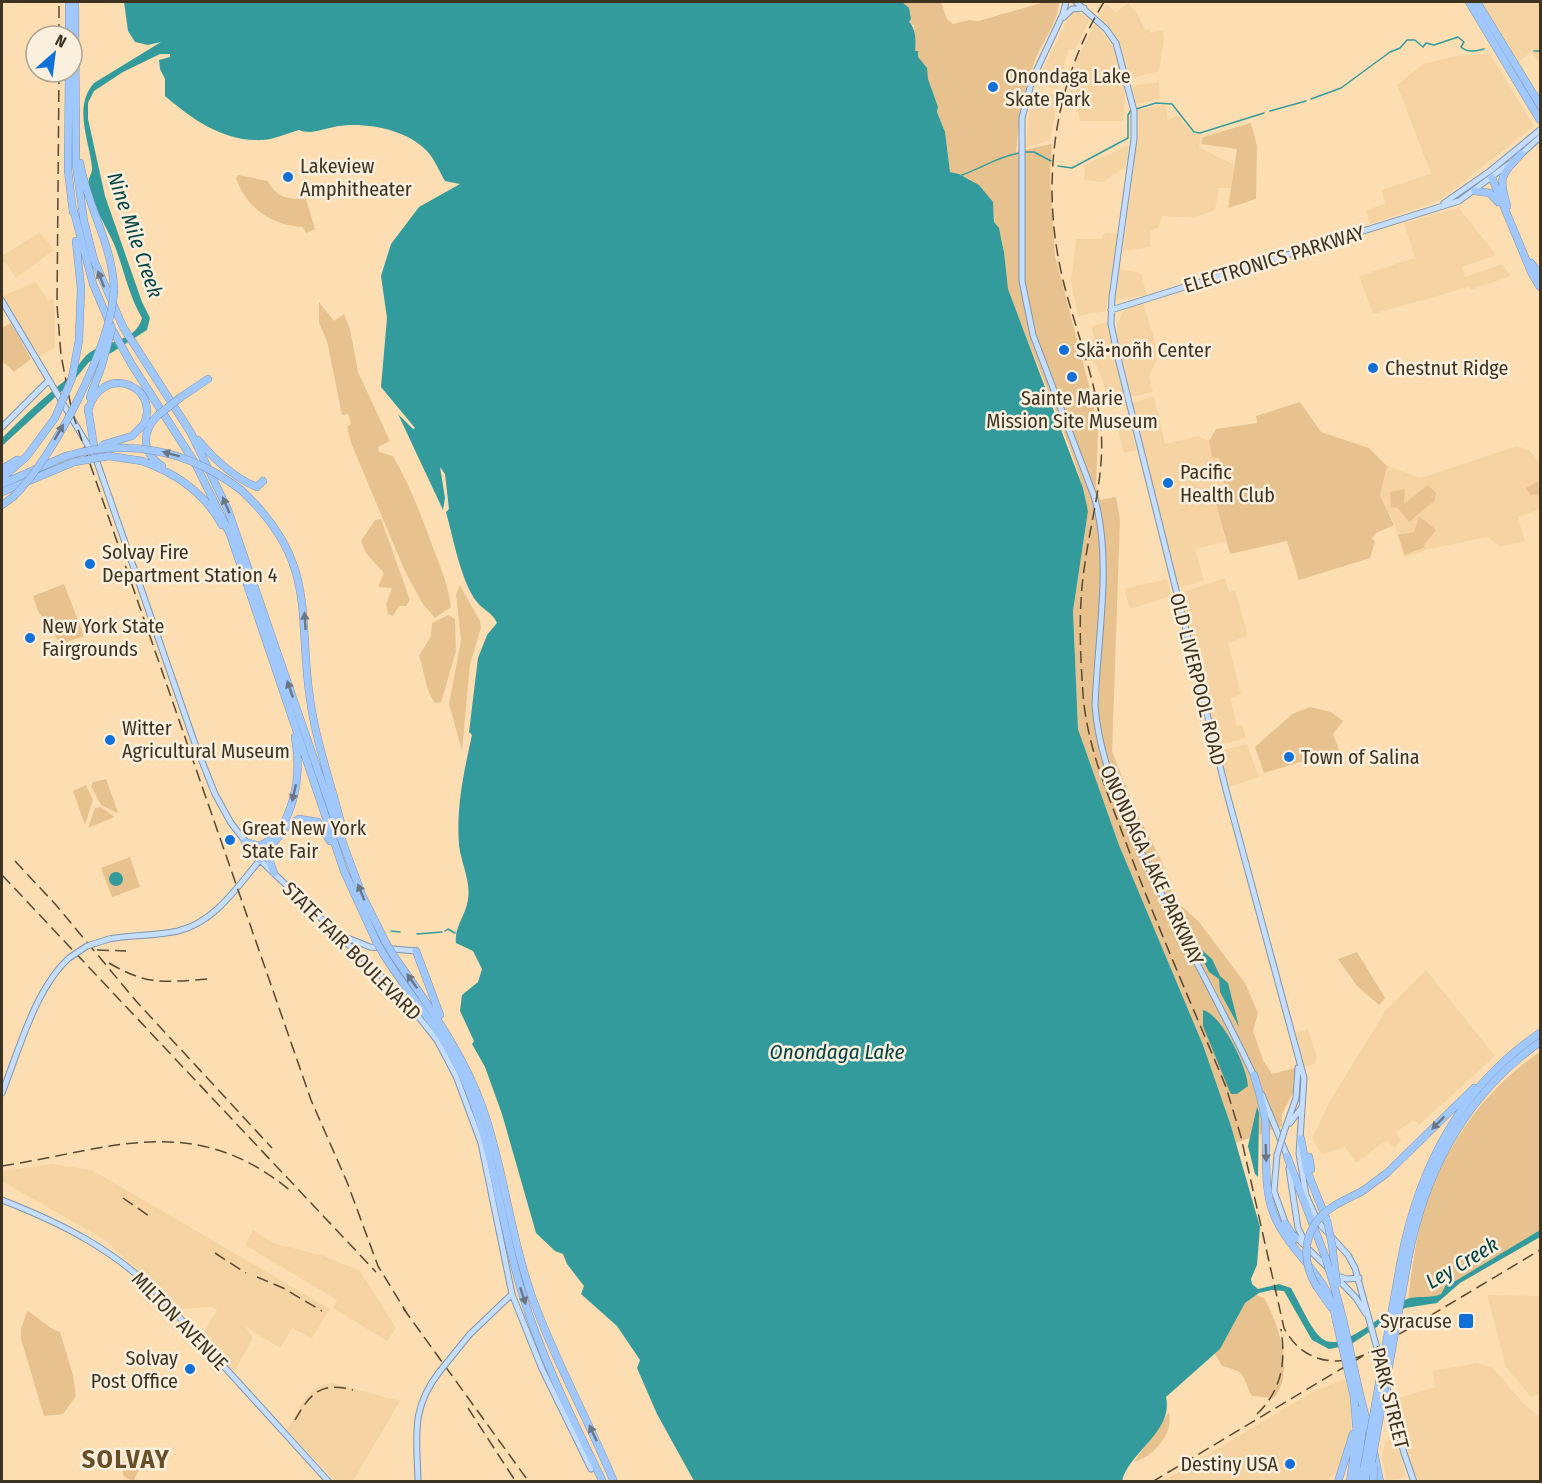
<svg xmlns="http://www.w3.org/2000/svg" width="1542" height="1483" font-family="'Fira Sans Condensed',sans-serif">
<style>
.built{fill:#f6d3a2}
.green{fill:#e7c28e}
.water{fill:#339b9c}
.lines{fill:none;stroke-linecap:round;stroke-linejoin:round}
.stream{stroke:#339b9c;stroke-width:1.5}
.major-casing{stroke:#7e94b0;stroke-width:7}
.highway-casing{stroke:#7e94b0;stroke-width:8}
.major{stroke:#c6defe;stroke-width:5}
.highway{stroke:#a0c8fd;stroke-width:7}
.rail{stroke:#564833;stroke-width:1.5;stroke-dasharray:12 6;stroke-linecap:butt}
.major-bridge-casing{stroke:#7e94b0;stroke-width:7;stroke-linecap:butt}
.highway-bridge-casing{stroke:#7e94b0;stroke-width:8;stroke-linecap:butt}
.major-bridge{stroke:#c6defe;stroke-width:5}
.highway-bridge{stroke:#a0c8fd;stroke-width:7}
.oneway{fill:#6a7684}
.poi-dot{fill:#1170d8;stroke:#fbefde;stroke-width:2}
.labels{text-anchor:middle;stroke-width:5;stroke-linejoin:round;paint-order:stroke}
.poi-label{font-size:20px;fill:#3e3221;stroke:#fbefde;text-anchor:start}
.street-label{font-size:20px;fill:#3e3221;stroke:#fbefde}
.water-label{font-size:21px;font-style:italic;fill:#014243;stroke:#fbefde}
.district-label{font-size:26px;font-weight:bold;letter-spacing:1.5px;fill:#694f28;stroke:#fbefde}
</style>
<rect width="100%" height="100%" fill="#fddeb3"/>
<path class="built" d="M1482,2H1540V63L1531,52L1519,62Z
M1128,3L1137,13L1145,30L1149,29L1151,33L1163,30L1164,40L1159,71L1130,79L1119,40L1099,16L1106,4L1116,12Z
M1076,10L1090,18L1075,50L1069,49L1057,89L1036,83L1071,12Z
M1095,23L1114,47L1120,69L1125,93L1123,121H1080L1077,105L1068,99L1076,62Z
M1490,54L1534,126L1440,200L1370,224L1366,210L1385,204L1382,191L1384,189L1431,174L1397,85L1423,64L1455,56Z
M1159,82L1160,99L1136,104L1132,86Z
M1050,93L1059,94L1050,140L1025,148L1031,100Z
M1165,105L1168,120L1178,115L1191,132L1201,137L1199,147L1234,165L1231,188H1219L1215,210L1194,218L1162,216L1159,227L1150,231V247L1123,251L1139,126L1137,110Z
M1129,145L1126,166L1103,182L1084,180L1085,165Z
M1459,208L1496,255L1462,267L1465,277L1502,264L1511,276L1470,290L1469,287L1373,314L1359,276L1415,258L1404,223Z
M40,232L54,250L16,278L5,262L2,264V256Z
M1109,233L1117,234L1106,311L1078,316L1071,281L1076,239H1102V235Z
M1120,269L1141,273L1147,295L1115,300Z
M36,282L48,301L53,298L55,315V347L39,357L2,296Z
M1143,303L1155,341L1157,359L1149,376L1153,392L1132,397L1118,341L1117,325L1124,310Z
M1107,322L1126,406L1111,409L1103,382L1096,365L1090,359L1086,340L1094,338L1092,326Z
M1154,396L1165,444L1198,436L1209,441L1212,458L1219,457L1226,495L1214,498L1226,541L1195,549L1204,580L1177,589L1133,403Z
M1128,414L1136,450L1124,453L1114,417Z
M1517,446L1529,450L1540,463V509L1518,517L1525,541L1501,547L1487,537L1425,550L1404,558L1394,522L1380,495L1387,466L1421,478Z
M1225,578L1229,592L1235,590L1248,636L1228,643L1241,694L1230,698L1237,726L1242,724L1246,738L1219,745L1180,593Z
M1167,579L1171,596L1130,609L1124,589Z
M1247,744L1259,777L1229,787L1220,751Z
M1426,970L1495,1056L1419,1125L1414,1120L1396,1132L1401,1141L1394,1148L1386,1140L1356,1163L1345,1147L1322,1155L1312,1138L1330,1101L1386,1010Z
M1308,1029L1317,1058L1314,1064L1303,1068L1296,1033Z
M52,1164L92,1170L330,1309L312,1338L292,1328L280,1348L245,1326L253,1338L234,1372L202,1336L217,1310L212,1307L183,1309L103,1239L2,1181V1171Z
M253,1230L273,1243L324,1256L360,1271L396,1328L387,1341L333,1308L337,1300L245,1245Z
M1487,1295L1539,1296L1540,1299V1394L1531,1397L1506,1367Z
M1477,1363L1493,1368L1523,1403L1540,1417V1481H1419L1412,1468L1395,1399L1436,1387L1432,1371Z
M1345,1379L1352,1407L1351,1431L1336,1474L1329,1478V1481L1162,1482L1314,1391Z
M333,1383L400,1401L353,1481H335L287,1430L306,1396L318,1386Z
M1396,1437L1406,1477L1387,1481L1382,1458L1385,1442Z"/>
<path class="green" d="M902,2H941L947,19L953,24L969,20L978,21L1045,2H1059C1058,24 1040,44 1033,66C1022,94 1019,122 1016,152L1052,144L1050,176L1055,256L1093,401L1098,432L1096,484L1100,500L1116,497L1120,520L1112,752L1136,811L1161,860L1175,900L1199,922L1245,983L1258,1013L1253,1031L1263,1060L1272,1074L1295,1068L1293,1093L1282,1114V1126L1236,1143L1203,1045L1119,845L1078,729L1073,611L1088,511L1083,488C1063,421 1032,355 1008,289C1001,268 1009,241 994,222C997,197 974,176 950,172L945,132L937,112L938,107L915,51L914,25L910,24Z
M1251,123L1257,146L1256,199L1228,208L1237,149L1201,144L1203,137Z
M238,175L268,181C276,198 289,199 306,199L315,229L306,233L303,227C273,226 246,208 236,178Z
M319,302L334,321L344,314L350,329L358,372L390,441L378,447L379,452L393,456C409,484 421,514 432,545C440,566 448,584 451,607L435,618L422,603L404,569L351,443L347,427L351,424L348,414L342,415L327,341L319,323Z
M11,323L31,359L14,372L2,361V328Z
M1300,402L1321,432L1369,448L1387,466L1380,495L1394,525L1376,533L1372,538L1375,542L1370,558L1299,580L1287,541L1230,554L1214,497L1226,494L1219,458H1212L1209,441L1216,429L1257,423L1256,416Z
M1538,481L1540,498L1537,494L1530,495L1526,488Z
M1428,485L1436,493L1435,500L1409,522L1398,508L1391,507L1390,492L1405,489L1404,504Z
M1419,516L1436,530L1424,545L1425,547L1405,555L1398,535L1414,532Z
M381,519L410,600L406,606H399L393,616L388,614L386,604L392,588L378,587L384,573L366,553L361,541L375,520Z
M64,584L84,636L61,644L38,611L33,596Z
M460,585L480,621L481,628L470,664L462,751L449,704L461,640L456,594Z
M448,615L455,619L456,651L443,696L441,702L435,703C425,690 425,673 419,656L431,636L432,623Z
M1310,707L1331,712L1343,721L1333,734L1339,750L1264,773L1255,747L1292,714Z
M106,779L118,812L117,813L101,805L91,786L93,782Z
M86,785L93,800L85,825L73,791Z
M101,807L115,817L88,828L95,808Z
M130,857L140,887L112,897L101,868Z
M1357,952L1385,998L1379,1005L1357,986L1338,959Z
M1540,1052V1230L1452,1283L1447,1284L1441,1294L1424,1299H1408C1411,1276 1414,1253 1419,1230C1435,1159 1480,1092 1540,1052Z
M1255,1295L1264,1298C1279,1324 1295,1373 1274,1398L1252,1396C1241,1376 1248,1372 1222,1366L1215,1354L1245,1303Z
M27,1311C40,1317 48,1329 60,1332L73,1375L76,1396L63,1414L44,1416L21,1339V1329Z
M1169,1412C1174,1434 1154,1456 1134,1462Z
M123,1461L140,1469L133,1481L124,1477L122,1470L117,1469Z"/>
<path class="water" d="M124,2H902L909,8L911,19L909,22C916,28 916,42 915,51H918V57L927,68L928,79L938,107L937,112L945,132L950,172L959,174L979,185L993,202L994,222L999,228L1004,252L1008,289L1083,488L1088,511L1073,611L1078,729L1119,845L1203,1045L1231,1126L1260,1227L1257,1265L1251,1279L1252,1284L1258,1289L1279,1284L1291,1288C1322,1345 1320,1360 1380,1318C1388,1312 1397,1303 1407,1299C1419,1295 1429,1299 1441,1294L1447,1283H1452L1540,1230V1237L1460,1283L1437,1303L1405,1308L1353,1343L1335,1348L1329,1349L1312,1340L1284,1291L1272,1290L1259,1293L1245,1303L1220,1349L1166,1397C1174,1431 1129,1452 1122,1481H694L657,1414L637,1368L640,1360L617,1326L581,1294L584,1286L567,1264L563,1254L555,1251L536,1233L502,1114L485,1067L472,1044L474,1041L460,1011L462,995L478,982L482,969L473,951L456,943C454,926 466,916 468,899C471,881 461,863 459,845C456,807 464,771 472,735L469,732L478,658L487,635L497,623C493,613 483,610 477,602C461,582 453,537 446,512L449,509L445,474L440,467L445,498L443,510L398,414L413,429L415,428L381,387L387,318L381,276L391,244L419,207L460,184L445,181C439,171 435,159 426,150C405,129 363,121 334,127C321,129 312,135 299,130C288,133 275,139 263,140C224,142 193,120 165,96V79L160,69L159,60L170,57V54H160L123,72L94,91L88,103V119L105,196L142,302L150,318L147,330L111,353L89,362L75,379L2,446V438C23,417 44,397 68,378C76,371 80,360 89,353C105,341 136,342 142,318C128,294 124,269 114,244C105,224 93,207 89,185C87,178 93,174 92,167C89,139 73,107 94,83L161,42L148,45L135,42L128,31Z
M109 879a7 7 0 1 1 14 0a7 7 0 1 1-14 0Z
M1195,944L1212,959L1220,976L1228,983L1239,1027L1220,992L1219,979L1209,972Z
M1203,1010C1222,1015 1247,1066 1248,1086L1237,1094H1231L1229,1090L1203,1026Z
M1257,1107L1259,1113L1258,1177L1255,1174L1248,1146Z"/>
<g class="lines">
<path class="stream" d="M1534,51H1540
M1311,99L1341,88L1390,52L1400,48L1407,40H1415L1423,47L1426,43L1434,45L1458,37L1464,42L1461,47C1467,53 1477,51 1484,49
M1136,109L1156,103L1172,104L1194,132L1200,133L1264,113
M1270,111L1306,101
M1024,152H1034L1051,161
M1058,166L1072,168L1128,138V115L1131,110
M962,175C982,168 999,156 1020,153
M391,931L400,932
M445,931L448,929L455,933
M417,934L442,932"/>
<g class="major-casing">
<path id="major" d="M1066,2L1063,14L1032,80L1022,118V281L1033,335L1094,496C1113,560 1097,640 1095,706C1099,756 1118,799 1138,845C1174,924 1218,999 1255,1078
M1076,2L1106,29L1116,43L1134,111V139L1112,297L1111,324L1118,358L1226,790L1304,1078L1299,1154L1306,1195L1318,1222L1348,1255L1355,1268L1381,1363
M1064,17L1072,9L1084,8
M1519,156L1540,137
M1444,203L1490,171L1540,130
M2,301L96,459L194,741L215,794L231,823L260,860L402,996L437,1040L456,1076L481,1143L512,1294L542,1369L591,1469
M1111,310L1459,201L1509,164
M2,427L49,380
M345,937L370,947L416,951
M109,939C132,935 155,936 178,931C215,922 237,887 260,860
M2,1093C19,1050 35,989 69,958
M1262,1095L1288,1158
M1290,1123L1302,1107
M1284,1132L1296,1098L1298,1068
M1277,1155L1274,1191L1286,1225
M1289,1169L1298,1228L1305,1242
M2,1200C61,1223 113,1249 158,1294L329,1482
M1294,1235L1328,1268
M1337,1276L1347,1279L1359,1278
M1336,1277L1356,1298L1366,1314
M470,1334L512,1294
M1386,1384L1404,1453L1414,1482
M418,1482C417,1436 410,1409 440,1371"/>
</g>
<g class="highway-casing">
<path id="highway" d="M75,2L76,165L84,221L94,260L123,327L191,433L228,510L344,846L362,895L386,943
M1469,2L1540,120
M1477,2L1540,105
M69,36V2
M69,72L68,170L73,212
M80,163C87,206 113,245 114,290
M1492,178L1532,274L1540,287
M1475,191L1490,193L1498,202
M1507,206C1498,176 1501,176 1521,154
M73,208L93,284L113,331L132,365L195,463L230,534L344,871L377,943
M76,241L81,288L79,340
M1531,263L1540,275
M90,397L102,365
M181,397L208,379
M88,408L95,453
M88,411C101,362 161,385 144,424
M157,416C141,433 142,453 162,466
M198,440C214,459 234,478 257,487L263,481
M142,461C175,473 205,493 222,525
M2,469L17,460
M2,478L27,456L55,418
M2,484L66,456
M241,490C324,567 294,621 313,717C320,755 334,793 343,831
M2,492L74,462
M2,505L13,497
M280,830C297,801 301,770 295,737
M245,842L260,846L275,837
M270,850L269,859L274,873
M260,860L287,826L299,819L318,822L330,841
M416,951L440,1015
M384,955C410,996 443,1033 463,1077C494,1146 500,1222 522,1293C542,1359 573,1420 603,1482
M394,956C428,1005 463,1052 483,1109C504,1169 510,1234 531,1294C554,1359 588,1419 614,1482
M1254,1075C1258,1089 1263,1104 1265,1119C1268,1151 1262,1185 1274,1215C1290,1254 1330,1276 1336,1320
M1301,1139L1307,1171L1326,1218
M1287,1156L1326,1259
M1309,1157L1311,1169
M1364,1190L1387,1173L1474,1088
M1285,1223L1295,1239
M1332,1245L1335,1269
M1401,1260C1419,1168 1461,1086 1540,1033
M1408,1260C1425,1171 1465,1095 1540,1042
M1334,1286L1343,1319
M1317,1287L1331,1307
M1360,1395L1370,1435
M1374,1452L1380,1482
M1338,1482L1353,1434
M1350,1482L1357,1434L1354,1397
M1357,1482L1362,1432L1360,1410
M1362,1482L1364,1468
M1368,1482L1370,1471"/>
</g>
<use href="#major" class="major"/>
<use href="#highway" class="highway"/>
<path class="rail" d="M1104,2C1053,84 1040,186 1063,280C1075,329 1096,379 1101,429C1105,474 1091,519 1085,563C1078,606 1080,651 1083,694C1087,746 1107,792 1125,840C1156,924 1192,1005 1226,1087L1241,1137L1284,1328C1302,1362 1336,1369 1370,1352
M59,36V2
M59,72L57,305L61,355L72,412L311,1100L347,1182L378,1266L408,1315
M15,861L56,905L136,1001L272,1148
M2,875L376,1272
M97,950L126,951
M109,963C148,986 164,982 209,979
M2,1166C112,1149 194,1110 292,1192
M123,1198L152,1218
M215,1253L246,1273
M257,1277L283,1288L322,1311
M403,1308L529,1482
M468,1408L516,1482
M1257,1414C1282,1390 1286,1362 1281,1329
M295,1420C310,1394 320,1381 353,1390
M1152,1482L1540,1250"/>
<g class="major-bridge-casing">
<path id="major-bridge" d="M69,958L87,946L109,939
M1277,1155L1284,1132
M440,1371L470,1334"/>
</g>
<g class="highway-bridge-casing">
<path id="highway-bridge" d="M102,365L112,328
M157,416L181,397
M55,418L72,378L79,340
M102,445L132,436L144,424
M66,456C128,438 189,450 241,490
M74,462L109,456L142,461
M13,497C53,459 112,345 114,290
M377,943L384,955
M386,943L394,956
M1327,1220L1332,1245
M1326,1259L1334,1286
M1335,1269L1337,1284
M1317,1287C1300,1260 1303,1227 1331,1208C1341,1201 1354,1196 1364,1190
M1343,1319L1360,1395
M1336,1320L1354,1397
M1364,1468L1401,1260
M1370,1471L1408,1260
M1373,1482L1374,1466"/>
</g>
<use href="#major-bridge" class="major-bridge"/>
<use href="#highway-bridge" class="highway-bridge"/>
</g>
<defs><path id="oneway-solid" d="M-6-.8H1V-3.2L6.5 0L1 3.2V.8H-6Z" transform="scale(1.5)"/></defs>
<g class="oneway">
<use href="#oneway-solid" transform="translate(101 279) rotate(-111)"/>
<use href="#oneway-solid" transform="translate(59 432) rotate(-60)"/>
<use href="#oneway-solid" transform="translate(171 454) rotate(-165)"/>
<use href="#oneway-solid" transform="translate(226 505) rotate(-113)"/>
<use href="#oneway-solid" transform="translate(305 621) rotate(-94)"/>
<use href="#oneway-solid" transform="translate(290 689) rotate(-109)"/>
<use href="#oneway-solid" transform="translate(294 793) rotate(103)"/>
<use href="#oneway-solid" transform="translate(361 892) rotate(-112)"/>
<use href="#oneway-solid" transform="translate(412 981) rotate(-125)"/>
<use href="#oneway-solid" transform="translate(1438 1123) rotate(135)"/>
<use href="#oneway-solid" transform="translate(1266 1153) rotate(88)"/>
<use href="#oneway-solid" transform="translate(523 1296) rotate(72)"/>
<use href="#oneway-solid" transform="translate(593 1433) rotate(-115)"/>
</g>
<g class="poi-dot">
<circle cx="993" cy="87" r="6"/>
<circle cx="288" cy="177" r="6"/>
<circle cx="1064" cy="350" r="6"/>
<circle cx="1373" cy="368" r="6"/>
<circle cx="1072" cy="377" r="6"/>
<circle cx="1168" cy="483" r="6"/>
<circle cx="90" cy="564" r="6"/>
<circle cx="30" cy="638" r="6"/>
<circle cx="110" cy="740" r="6"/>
<circle cx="1289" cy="757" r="6"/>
<circle cx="230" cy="840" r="6"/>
<rect x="1458" y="1313" width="16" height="16" rx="3"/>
<circle cx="190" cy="1369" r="6"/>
<circle cx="1290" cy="1464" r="6"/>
</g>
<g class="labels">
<g class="poi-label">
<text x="1005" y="83">Onondaga Lake<tspan x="1005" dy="23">Skate Park</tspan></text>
<text x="300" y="173">Lakeview<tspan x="300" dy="23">Amphitheater</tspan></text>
<text x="1076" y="357">Skä•noñh Center</text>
<text x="1385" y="375">Chestnut Ridge</text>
<text x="1072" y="405" text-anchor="middle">Sainte Marie<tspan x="1072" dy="23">Mission Site Museum</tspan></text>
<text x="1180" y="479">Pacific<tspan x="1180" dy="23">Health Club</tspan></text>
<text x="102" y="559">Solvay Fire<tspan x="102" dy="23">Department Station 4</tspan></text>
<text x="42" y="633">New York State<tspan x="42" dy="23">Fairgrounds</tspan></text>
<text x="122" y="735">Witter<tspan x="122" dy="23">Agricultural Museum</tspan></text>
<text x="1301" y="764">Town of Salina</text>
<text x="242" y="835">Great New York<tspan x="242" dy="23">State Fair</tspan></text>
<text x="1452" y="1328" text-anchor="end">Syracuse</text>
<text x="178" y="1365" text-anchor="end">Solvay<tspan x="178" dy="23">Post Office</tspan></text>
<text x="1278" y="1471" text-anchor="end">Destiny USA</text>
</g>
<g class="street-label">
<text transform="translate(1274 259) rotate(-17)" y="7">ELECTRONICS PARKWAY</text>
<text transform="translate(1198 679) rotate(76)" y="7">OLD LIVERPOOL ROAD</text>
<text transform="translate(1152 865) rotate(65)" y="7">ONONDAGA LAKE PARKWAY</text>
<text transform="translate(352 951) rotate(45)" y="7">STATE FAIR BOULEVARD</text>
<text transform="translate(180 1321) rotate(46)" y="7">MILTON AVENUE</text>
<text transform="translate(1390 1398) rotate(76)" y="7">PARK STREET</text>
</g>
<g class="water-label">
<text transform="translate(135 235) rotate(71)" y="7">Nine Mile Creek</text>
<text x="837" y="1059">Onondaga Lake</text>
<text transform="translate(1462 1263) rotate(-31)" y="7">Ley Creek</text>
</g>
<g class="district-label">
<text x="126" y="1468">SOLVAY</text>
</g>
</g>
<rect width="1542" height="1483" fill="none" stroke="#3e3221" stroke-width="6"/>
<g transform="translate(54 54) rotate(28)"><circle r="28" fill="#fbefde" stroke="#afa392" stroke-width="1.5"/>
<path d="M0-4.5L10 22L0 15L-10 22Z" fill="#1170d8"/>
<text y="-9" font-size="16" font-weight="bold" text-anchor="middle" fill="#3e3221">N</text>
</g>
</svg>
